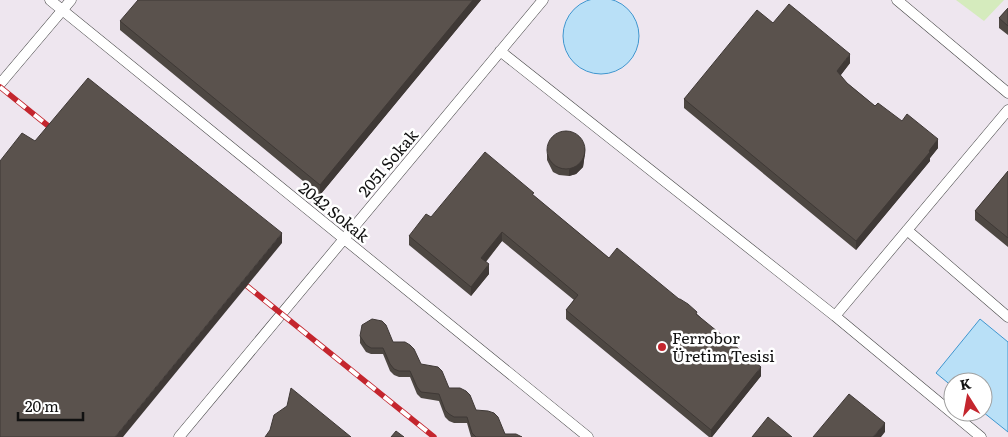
<svg xmlns="http://www.w3.org/2000/svg" width="1008" height="437" font-family="Literata,serif">
<style>
.industrial{fill:#eee6ef;fill-rule:evenodd}
.green{fill:#d5ebbd}
.water{fill:#b9e0f7;stroke:#3f96cf}
.lines{fill:none;stroke-linecap:round;stroke-linejoin:round}
.lane-casing{stroke:#444;stroke-width:11}
.lane{stroke:#fff;stroke-width:10}
.rail-casing{stroke:#c4262e;stroke-width:5.5}
.rail{stroke:#fff;stroke-width:4;stroke-dasharray:11;stroke-linecap:butt}
.wall{fill:#4d4742}
.shaded-wall{fill:#3f3936}
.building{fill:#5a524d;stroke:#3f3936}
.poi-dot{fill:#c4262e;stroke:#fff;stroke-width:2}
.labels{text-anchor:middle;stroke-width:5;stroke-linejoin:round;paint-order:stroke}
.street-label{font-size:16px;fill:#111;stroke:#fff}
.poi-label{font-size:16px;fill:#111;stroke:#fff;text-anchor:start}
</style>
<rect width="100%" height="100%" fill="#fffdf5"/>
<path class="industrial" d="M0,0H1008V437H0ZM953,382H983V412H953Z"/>
<path class="green" d="M956,0H1004L984,21Z"/>
<path class="water" d="M563 36a38 38 0 1 1 76 0a38 38 0 1 1-76 0Z
M980,319L1008,342V432L983,412V382H953V387L936,373Z"/>
<g class="lines">
<g class="lane-casing">
<path id="lane" d="M50,0L588,437
M897,0L1008,93
M500,51L835,316L981,437
M0,84L71,0
M907,230L1008,317
M835,316L1008,110
M179,437L543,0"/>
</g>
<use href="#lane" class="lane"/>
<g class="rail-casing">
<path id="rail" d="M0,87L52,129
M247,286L434,437"/>
</g>
<use href="#rail" class="rail"/>
</g>
<path class="wall" d="M481,0L320,195L120,30V21Z
M1008,8V35L999,28V18Z
M773,23L850,63L840,76L847,83L875,106L938,148L930,158V161L856,250L684,108V99Z
M585,153L583,167L576,174L569,176L559,175L553,172L547,160V154Z
M1008,171V247L975,220V211Z
M534,196L609,258L697,314L761,376L712,437H709L566,319V310L574,300L502,241L486,262L489,274L471,296L409,245V236L431,217Z
M360,336L393,342L505,434L522,437H471L467,423H454L449,421L445,417L439,401L421,398L417,394L410,377H399L394,375L390,371L383,354H371L366,352L360,343Z"/>
<path class="shaded-wall" d="M473,0H481L320,195V185Z
M850,54V63L837,80V71Z
M938,139V148L930,158V161L856,250V241Z
M585,147V153L583,167L576,174L569,176V170Z
M502,232V241L481,267V258Z
M282,233V243L123,437H115Z
M489,264V274L471,296V287Z
M761,367V376L712,437H711V430Z
M885,423V432L881,437H873Z"/>
<path class="building" d="M138,0H473L320,185L120,21Z
M789,4L850,54L837,71L847,83L875,106L878,103L902,121L907,114L938,139L929,151L930,152L856,241L684,99L757,10L773,23Z
M1008,8V26L999,18Z
M88,78L282,233L115,437H0V161L22,133L35,141Z
M547 150a19 19 0 1 1 38 0a19 19 0 1 1-38 0Z
M485,152L534,193L532,194L609,258L617,248L679,299H680L688,304L697,312L696,314L761,367L711,430L566,310L578,295L502,232L481,258L489,264L471,287L409,236L426,214L431,217Z
M1008,171V238L975,211Z
M372,319L382,321L386,325L393,342H405L410,345L414,349L421,364L438,367L442,371L449,388H460L466,391L470,395L476,410L488,411L494,413L498,417L505,434H516L522,437H476L472,433L467,417H454L449,414L445,410L439,394L421,392L417,387L410,371H399L394,369L390,364L383,348H371L366,345L360,336L362,325Z
M291,388L351,437H265L270,430L274,415L287,406Z
M849,394L885,423L873,437H813Z
M768,417L792,437H752Z
M396,431L404,437H391Z"/>
<circle class="poi-dot" cx="662" cy="347" r="5"/>
<g class="labels">
<g class="street-label">
<text transform="translate(388 163) rotate(-50)" y="6">2051 Sokak</text>
<text transform="translate(334 212) rotate(39)" y="6">2042 Sokak</text>
</g>
<g class="poi-label">
<text x="672" y="344">Ferrobor<tspan x="672" dy="18">Üretim Tesisi</tspan></text>
</g>
</g>
<g transform="translate(968 397) rotate(349)"><circle r="24" fill="#ffffff" stroke="#a0a0a0"/>
<path d="M0-4L9 19L0 12L-9 19Z" fill="#c4262e"/>
<text y="-8" font-size="14" font-weight="bold" text-anchor="middle" fill="#111111">K</text>
</g>
<path d="M18 412v8h65v-8" fill="none" stroke="#111111" stroke-width="2.5"/>
<text x="25" y="412" font-size="15" fill="#111111" stroke="#ffffff" stroke-width="4" paint-order="stroke">20 m</text>
</svg>
